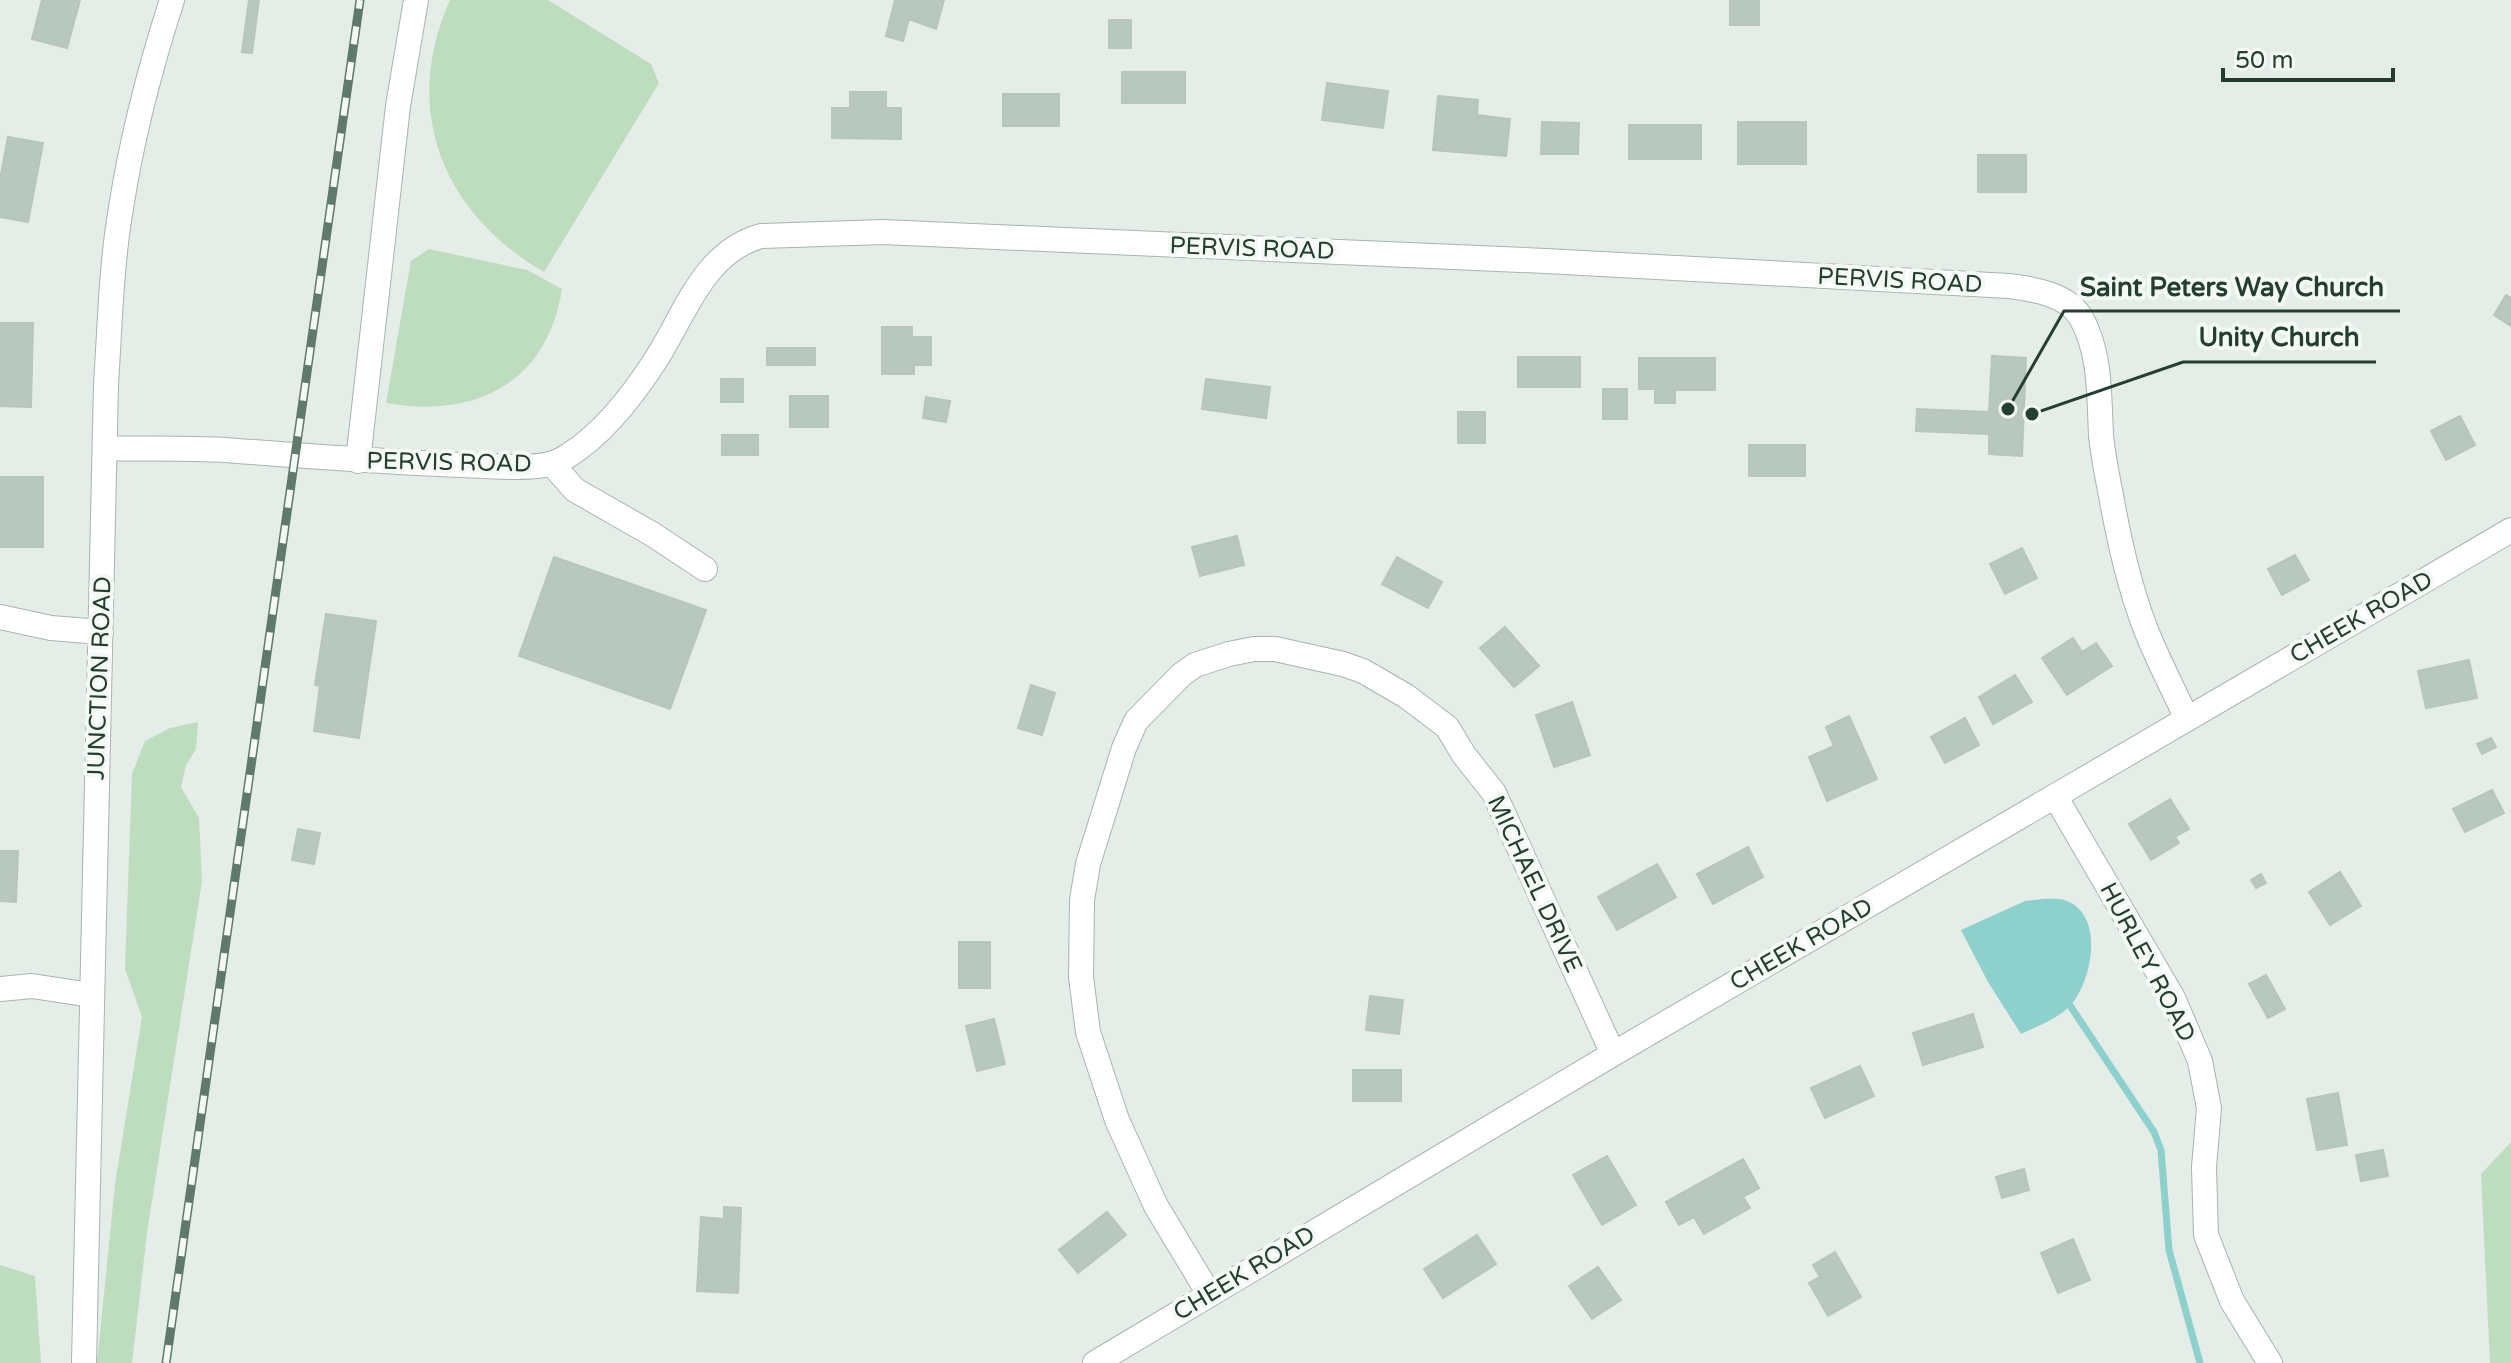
<svg xmlns="http://www.w3.org/2000/svg" width="2511" height="1363" font-family="'Varela Round',sans-serif">
<style>
.green{fill:#beddbf}
.water{fill:#8ed0cb}
.lines{fill:none;stroke-linecap:round;stroke-linejoin:round}
.stream{stroke:#8ed0cb;stroke-width:7}
.building{fill:#b9c8bf;stroke:#b6c6bc;stroke-width:2}
.minor-casing{stroke:#a7b5ad;stroke-width:26}
.minor{stroke:#fff;stroke-width:24}
.rail-casing{stroke:#5f796c;stroke-width:9}
.rail{stroke:#f5f9f6;stroke-width:6;stroke-dasharray:18;stroke-linecap:butt}
.labels{text-anchor:middle;stroke-width:8;stroke-linejoin:round;paint-order:stroke}
.street-label{font-size:24px;fill:#243e31;stroke:#f5f9f6}
.leader{fill:none;stroke:#243e31;stroke-width:3}
.callout-dot{fill:#243e31;stroke:#f5f9f6;stroke-width:3}
.callout-label{font-size:26px;text-anchor:middle;font-weight:bold;fill:#243e31;stroke:#f5f9f6;stroke-width:8;stroke-linejoin:round;paint-order:stroke}
</style>
<rect width="100%" height="100%" fill="#e4ede7"/>
<path class="green" d="M450,0H548L651,64L659,83L544,272C442,213 401,110 450,0Z
M429,249L527,270L562,289C547,383 476,419 386,403L411,261Z
M198,722L196,749L186,765L181,787L199,818L202,881L147,1233L132,1363H97L115,1184L142,1017L125,969L132,774L145,741L170,728Z
M2511,1142V1363H2490L2481,1174Z
M0,1265L35,1276L41,1363H0Z"/>
<path class="water" d="M2042,899C2049,899 2060,898 2067,901C2105,916 2092,982 2070,1006C2057,1019 2038,1026 2021,1034L1988,982L1961,930L2025,901Z"/>
<g class="lines">
<path class="stream" d="M2065,998L2154,1132L2161,1150L2169,1250L2200,1363"/>
</g>
<path class="building" d="M42,0H80L67,48L32,39Z
M249,0H259L252,53L242,52Z
M895,0H944L936,29L909,19L903,41L886,36Z
M1730,0H1759V25H1730Z
M1109,20H1131V48H1109Z
M1122,72H1185V103H1122Z
M1327,83L1388,91L1383,128L1322,120Z
M850,92H886V108H901V139L832,138V108H850Z
M1003,94H1059V126H1003Z
M1438,96L1478,100L1477,115L1510,119L1506,156L1433,150Z
M1542,122L1579,123L1578,154H1541Z
M1738,122H1806V164H1738Z
M1629,125H1701V159H1629Z
M8,137L43,143L28,222L0,217V179Z
M1978,155H2026V192H1978Z
M2506,295L2511,298V326L2494,315Z
M0,323H33L31,407L0,406Z
M882,327H912V337H931V365H914V374H882Z
M767,348H815V365H767Z
M1992,356L2026,358L2022,456L1989,454V434L1916,431L1917,409L1989,412Z
M1518,357H1580V387H1518Z
M1639,358H1715V390H1675V403H1655V389H1639Z
M721,379H743V402H721Z
M1206,379L1270,387L1266,418L1202,409Z
M1603,389H1627V419H1603Z
M790,396H828V427H790Z
M926,397L950,401L946,422L923,418Z
M1458,412H1485V443H1458Z
M2460,416L2475,445L2446,460L2431,431Z
M722,435H758V455H722Z
M1749,445H1805V476H1749Z
M1,477H43V547H1Z
M1237,536L1244,565L1200,576L1192,547Z
M2022,548L2037,578L2005,594L1990,564Z
M2295,555L2309,580L2282,595L2268,569Z
M554,557L706,610L670,709L519,656Z
M1397,557L1442,582L1428,608L1382,584Z
M326,614L376,621L359,738L314,731L320,686L315,685Z
M1505,627L1539,666L1514,687L1480,648Z
M2073,638L2082,652L2096,643L2112,666L2067,695L2042,658Z
M2469,660L2477,698L2426,708L2418,671Z
M2015,675L2032,702L1993,724L1979,697Z
M1031,685L1055,693L1042,735L1018,728Z
M1572,702L1590,755L1554,767L1536,715Z
M1849,716L1877,779L1827,801L1809,757L1834,746L1826,727Z
M1965,718L1979,745L1945,763L1931,737Z
M2491,738L2496,747L2482,754L2477,744Z
M2492,790L2504,813L2465,832L2453,809Z
M2170,799L2189,829L2175,837L2179,843L2151,860L2129,824Z
M298,829L320,833L314,864L292,860Z
M1748,847L1763,877L1713,904L1697,874Z
M0,851H18L16,902L0,901Z
M1657,864L1676,897L1617,930L1598,897Z
M2340,872L2361,906L2330,925L2309,892Z
M2261,874L2266,883L2256,888L2251,880Z
M959,942H990V988H959Z
M2266,975L2285,1009L2268,1018L2249,984Z
M1370,996L1403,1000L1399,1034L1366,1030Z
M1973,1014L1983,1047L1923,1065L1913,1033Z
M994,1019L1005,1064L977,1071L966,1026Z
M1860,1066L1874,1096L1825,1118L1811,1088Z
M1353,1070H1401V1101H1353Z
M2338,1093L2347,1145L2317,1150L2307,1099Z
M2383,1150L2388,1176L2361,1181L2356,1155Z
M1607,1156L1636,1205L1602,1225L1573,1175Z
M1743,1159L1759,1188L1743,1197L1750,1208L1704,1234L1694,1217L1679,1225L1666,1202Z
M2024,1169L2029,1190L2002,1198L1996,1177Z
M724,1207L741,1208L738,1293L697,1291L701,1217L724,1219Z
M1107,1212L1126,1235L1078,1273L1059,1250Z
M1477,1235L1496,1264L1443,1298L1424,1269Z
M2073,1239L2090,1280L2058,1293L2041,1253Z
M1835,1252L1861,1297L1828,1316L1809,1283L1820,1277L1813,1265Z
M1598,1267L1621,1300L1592,1319L1569,1286Z"/>
<g class="lines">
<g class="minor-casing">
<path id="minor" d="M105,448C145,449 186,448 226,450C305,456 383,462 462,465C485,466 533,470 553,463C559,461 565,458 569,455C604,433 633,395 655,361C685,315 703,252 761,236L883,232L1546,261L2009,286C2033,289 2066,294 2080,316C2101,351 2099,396 2101,435C2103,457 2108,479 2112,501C2120,545 2133,601 2151,642C2162,668 2175,693 2187,719
M358,461L398,106L416,0
M552,464L575,490L652,534L705,569
M0,617L51,628L101,632
M2055,796L2173,998L2200,1061L2209,1108L2204,1167L2206,1235L2232,1301L2270,1363
M0,989L32,986L91,995
M1209,1294L1156,1206L1117,1120L1088,1032L1081,977L1082,900L1088,864L1124,748L1136,721L1181,675L1195,665L1229,654L1254,649H1275L1343,664L1363,671L1406,696L1447,727L1464,755L1494,793L1613,1054
M84,1363L106,384C110,325 111,266 121,208C132,137 150,68 172,0
M1095,1363L1613,1054L2511,530"/>
</g>
<use href="#minor" class="minor"/>
<g class="rail-casing">
<path id="rail" d="M166,1363L360,0"/>
</g>
<use href="#rail" class="rail"/>
</g>
<g class="labels">
<g class="street-label">
<text transform="translate(1252 248) rotate(2)" y="8">PERVIS ROAD</text>
<text transform="translate(1900 280) rotate(3)" y="8">PERVIS ROAD</text>
<text transform="translate(449 462) rotate(1)" y="8">PERVIS ROAD</text>
<text transform="translate(2361 617) rotate(-30)" y="8">CHEEK ROAD</text>
<text transform="translate(99 678) rotate(-88)" y="8">JUNCTION ROAD</text>
<text transform="translate(1535 884) rotate(65)" y="8">MICHAEL DRIVE</text>
<text transform="translate(1801 944) rotate(-30)" y="8">CHEEK ROAD</text>
<text transform="translate(2148 962) rotate(62)" y="8">HURLEY ROAD</text>
<text transform="translate(1244 1273) rotate(-31)" y="8">CHEEK ROAD</text>
</g>
</g>
<path class="leader" d="M2008 409L2064 311H2400M2032 414L2183 362H2376"/>
<g class="callout-dot">
<circle cx="2008" cy="409" r="8"/>
<circle cx="2032" cy="414" r="8"/>
</g>
<g class="callout-label">
<text x="2232" y="296">Saint Peters Way Church</text>
<text x="2279" y="346">Unity Church</text>
</g>
<path d="M2223 68v12h170v-12" fill="none" stroke="#243e31" stroke-width="4"/>
<text x="2235" y="68" font-size="24" fill="#243e31" stroke="#f5f9f6" stroke-width="6" paint-order="stroke">50 m</text>
</svg>
